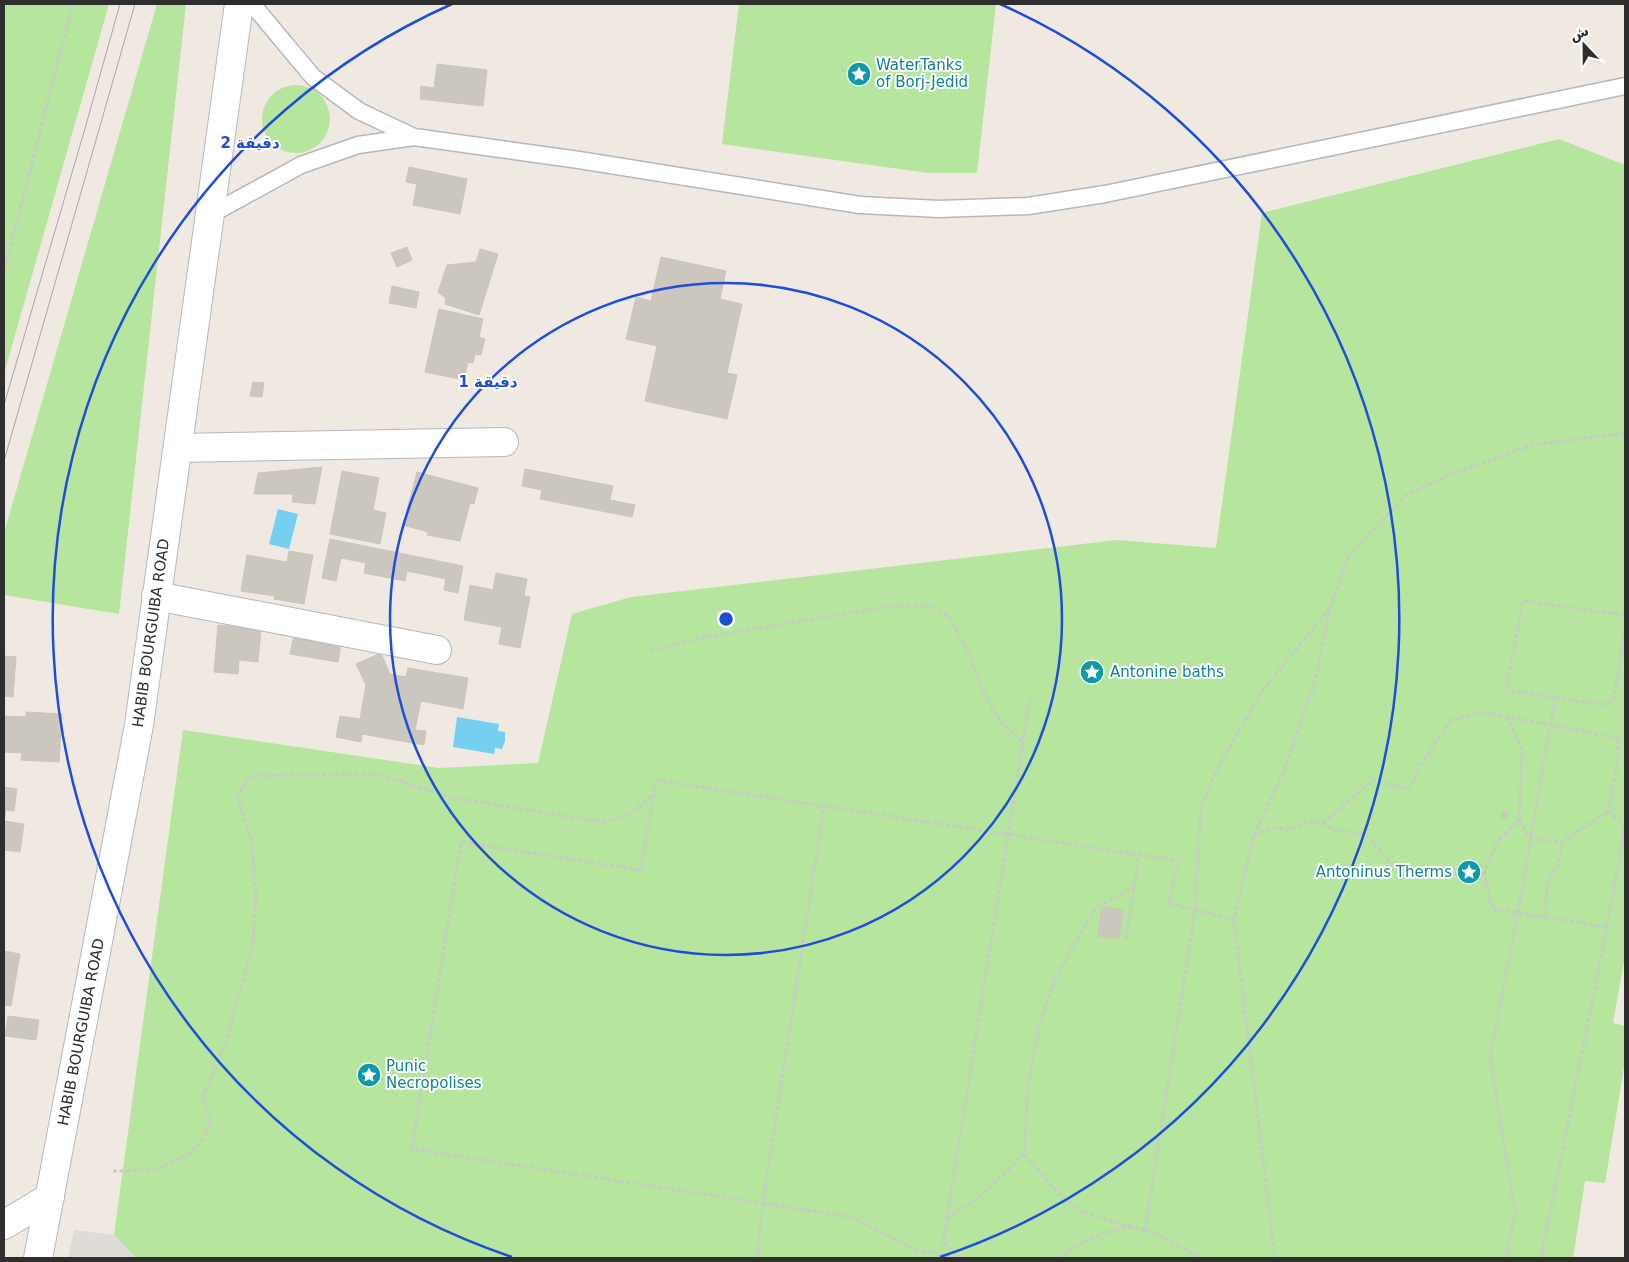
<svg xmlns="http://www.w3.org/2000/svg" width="1629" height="1262" font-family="'DejaVu Sans','Noto Sans Arabic',sans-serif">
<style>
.green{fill:#b6e59e}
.plaza{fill:#dfdcd8}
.water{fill:#75cff0}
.building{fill:#cbc7bf;stroke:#cbc5ba}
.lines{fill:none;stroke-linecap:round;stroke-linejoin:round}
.lane-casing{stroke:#b4b7c1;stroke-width:19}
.street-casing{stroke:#b4b7c1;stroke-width:30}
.secondary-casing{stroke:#b4b7c1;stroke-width:30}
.path{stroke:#c9c9c9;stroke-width:3;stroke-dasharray:4 2.5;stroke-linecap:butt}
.lane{stroke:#fff;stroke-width:16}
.street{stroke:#fff;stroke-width:28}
.secondary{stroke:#fff;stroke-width:28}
.tram{stroke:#a3a6b8;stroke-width:1}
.ring{fill:none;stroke:#1d4ed8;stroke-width:2.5}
.labels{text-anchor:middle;stroke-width:4;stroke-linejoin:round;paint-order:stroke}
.culture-label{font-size:15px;fill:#0d838f;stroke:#fff;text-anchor:start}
.street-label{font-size:15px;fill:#2e2e2e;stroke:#fff}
.centre{fill:#1d4ed8;stroke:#fff;stroke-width:2.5}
.ring-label{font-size:15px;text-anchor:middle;font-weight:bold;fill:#1d4ed8;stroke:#fff;stroke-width:4;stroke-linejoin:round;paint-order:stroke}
</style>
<rect width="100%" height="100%" fill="#efe9e1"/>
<path class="green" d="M4,4H109L4,374Z
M157,4H186L119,614L4,595V533Z
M739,4H996L977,173H928L722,144Z
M262 119a34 34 0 1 1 68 0a34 34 0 1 1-68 0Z
M1559,139L1625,165V956L1613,1023L1625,1026V1061L1605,1183L1585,1181L1573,1258H136L114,1235L183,730L439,768L538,763L572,614L631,597L1117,540L1216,548L1262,213Z"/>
<path class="plaza" d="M74,1230L114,1235L136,1258H68Z"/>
<path class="water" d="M278,509L298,514L289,549L269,544Z
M457,717L499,724L498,731L505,732V741L502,749L495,748L494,754L453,747Z"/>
<path class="building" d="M437,64L487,70L483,106L420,99L421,86L434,88Z
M409,167L467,179L460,214L413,205L417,184L406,182Z
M407,247L412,260L397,267L391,253Z
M480,249L498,254L479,315L445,304L446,299L438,292L447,265L476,262Z
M661,257L726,271L720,299L742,304L727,373L737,375L727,419L645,401L657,346L626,339L636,297L651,301Z
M392,286L419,292L416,308L389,303Z
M439,309L483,319L479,337L485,339L481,355L475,354L473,363L468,362L464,380L425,372Z
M253,382L264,383L262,397L250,396Z
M322,467L315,504L292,502L293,494H254L258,473Z
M525,469L613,486L610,500L635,505L632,517L540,499L542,490L522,486Z
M342,471L379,478L373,510L386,513L380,544L330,534Z
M417,472L478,488L474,504L470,503L460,541L427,535L428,532L403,525Z
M330,539L463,566L458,593L444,590L446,579L407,571L405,581L364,573L366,563L341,558L336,581L322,578Z
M289,551L313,555L304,604L274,599L275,596L241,591L247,555L287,562Z
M496,573L527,579L524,596L530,597L520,648L499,644L502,627L464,620L470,585L493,590Z
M218,625L261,629L258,662L239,660L238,674L214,672Z
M294,635L341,643L338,662L290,654Z
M381,653L390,674L406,677L408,668L468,678L463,709L421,701L415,730L426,731L424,745L362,734L361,742L336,737L340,716L360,719L366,685L356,664Z
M4,656L16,657L13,697L4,696Z
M26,712L62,714L59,762L21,760L22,753L4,752V716L26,717Z
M4,787L17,789L14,811L6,810L4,821L24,824L20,852L4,850Z
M1502,812H1505L1508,814L1507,818H1501Z
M1102,907L1123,910L1119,939L1098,936Z
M4,951L20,954L11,1006L4,1005Z
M8,1016L39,1020L36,1040L5,1036Z"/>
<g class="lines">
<g class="lane-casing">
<path id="lane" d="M252,4L313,77L359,111L414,137L579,160L860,205L939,209L1028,206L1105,194L1625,86
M208,216L301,165L358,145L414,137"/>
</g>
<g class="street-casing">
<path id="street" d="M178,448L504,442
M156,596L437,650"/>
</g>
<g class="secondary-casing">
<path id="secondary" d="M4,1225L50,1197
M38,1258L139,725L239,4"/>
</g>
<path class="path" d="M4,271L73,4
M1625,615L1523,601L1507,684L1511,691L1605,705L1614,698L1625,630
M651,651L706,637L885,607L931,606L949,616L966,647L987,700L1003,724L1022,741
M1519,820L1531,839L1562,842L1609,811
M1323,823L1334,830L1366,834L1395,868L1484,875L1493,909L1607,927
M1254,835L1283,773L1314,686L1330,608L1348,557L1406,495L1447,476L1532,445L1625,433
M1484,875L1497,842L1519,820L1522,750L1508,717
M1544,917L1548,880L1558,867L1562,842
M1234,920L1275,1258
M1126,939L1139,855
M1024,1154L1050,1184L1079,1211L1133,1227
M113,1171L156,1170L189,1154L204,1137L210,1122L203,1097L229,1033L253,942L256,894L252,841L237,796L250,776L377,774L454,798L603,822L631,814L653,795
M947,1219L981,1196L1024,1154L1028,1084L1041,1019L1056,977L1096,907L1134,888
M1145,1231L1195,911L1201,808L1218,767L1263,690L1330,608
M757,1258L763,1202L824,806
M957,1258L914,1249L852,1217L412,1149L461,842L641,870L656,780L1179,861L1168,903L1234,920L1254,835L1277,827L1287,830L1309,821L1323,823L1372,780L1410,789L1420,766L1451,720L1483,712L1618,738V758L1609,811L1625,827
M961,1258L943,1243L1030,698
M1057,1258C1072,1247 1117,1223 1136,1228C1159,1233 1179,1247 1200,1258
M1506,1258L1515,1212L1490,1056L1518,913L1555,698
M1541,1258L1607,927L1625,828"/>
<use href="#lane" class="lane"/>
<use href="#street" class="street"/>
<use href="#secondary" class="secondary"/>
<path class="tram" d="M4,405L86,125L120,4
M4,461L135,4"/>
</g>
<g class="ring">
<circle cx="726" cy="619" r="336"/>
<path d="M512 1257A673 673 0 0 1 452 4M1000 4A673 673 0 0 1 940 1257"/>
</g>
<defs>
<g id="sight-disc" transform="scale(1.25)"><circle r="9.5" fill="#0f9aa8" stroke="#fff"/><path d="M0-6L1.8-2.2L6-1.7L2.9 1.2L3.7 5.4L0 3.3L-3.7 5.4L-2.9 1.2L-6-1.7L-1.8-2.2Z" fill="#fff"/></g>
</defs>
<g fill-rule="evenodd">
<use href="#sight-disc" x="859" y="74"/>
<use href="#sight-disc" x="1092" y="672"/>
<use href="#sight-disc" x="1469" y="872"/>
<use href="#sight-disc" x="369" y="1075"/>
</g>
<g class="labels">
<g class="culture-label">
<text x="876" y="70">WaterTanks<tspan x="876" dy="17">of Borj-Jedid</tspan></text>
<text x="1110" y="677">Antonine baths</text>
<text x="1452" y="877" text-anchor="end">Antoninus Therms</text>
<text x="386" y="1071">Punic<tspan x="386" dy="17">Necropolises</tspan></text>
</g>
<g class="street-label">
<text transform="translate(151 633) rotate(-82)" y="5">HABIB BOURGUIBA ROAD</text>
<text transform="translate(81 1032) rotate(-79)" y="5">HABIB BOURGUIBA ROAD</text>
</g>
</g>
<circle cx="726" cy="619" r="8" class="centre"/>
<g class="ring-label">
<text x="250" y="148">2 دقيقة</text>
<text x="488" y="387">1 دقيقة</text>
</g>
<rect width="1629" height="1262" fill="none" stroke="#2e2e2e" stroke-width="10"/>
<g transform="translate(1584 45) rotate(338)" stroke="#ffffff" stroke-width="4" paint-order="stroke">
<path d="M0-4L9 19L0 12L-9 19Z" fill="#2e2e2e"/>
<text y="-8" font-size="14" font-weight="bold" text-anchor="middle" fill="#2e2e2e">ش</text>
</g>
</svg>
